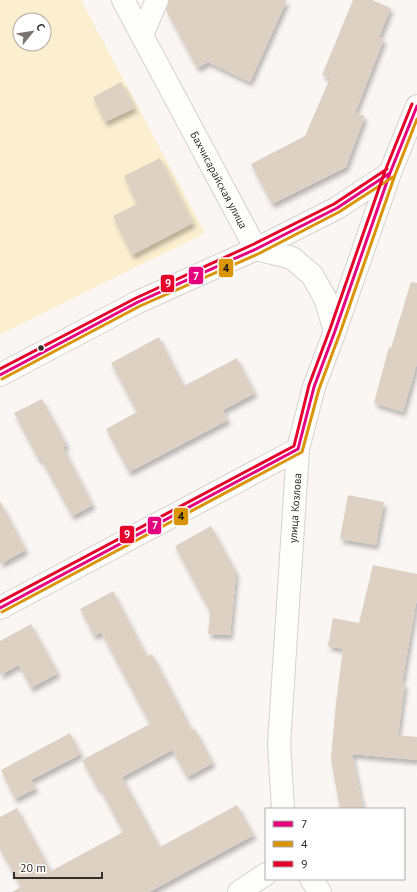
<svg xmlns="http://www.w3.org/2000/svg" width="417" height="892" font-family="'PT Sans',sans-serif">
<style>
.green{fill:#fbefcf;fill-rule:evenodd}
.building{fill:#ddd1c4;filter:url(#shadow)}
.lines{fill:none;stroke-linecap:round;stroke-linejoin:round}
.street-casing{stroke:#d7d1ce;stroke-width:24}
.secondary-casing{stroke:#d7d1ce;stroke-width:24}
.street{stroke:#fefefd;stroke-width:22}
.secondary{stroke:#fefefd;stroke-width:22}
.bus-1-casing{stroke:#fff;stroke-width:6}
.bus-2-casing{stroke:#fff;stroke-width:6}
.bus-3-casing{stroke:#fff;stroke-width:6}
.bus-1{stroke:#e5007d;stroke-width:3}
.bus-2{stroke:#da9406;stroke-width:3}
.bus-3{stroke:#e4002b;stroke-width:3}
.bus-dot{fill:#352d28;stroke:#fff;stroke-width:1.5}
.labels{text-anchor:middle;stroke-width:4;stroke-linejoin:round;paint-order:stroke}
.street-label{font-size:11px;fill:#352d28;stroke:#fff}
.line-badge{stroke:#fff;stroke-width:1.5}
.badge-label{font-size:11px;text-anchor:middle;font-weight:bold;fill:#fff}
.pale-badge-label{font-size:11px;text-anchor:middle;font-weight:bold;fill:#111}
</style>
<defs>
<filter id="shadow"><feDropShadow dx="2.5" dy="4.5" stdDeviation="2" flood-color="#0004"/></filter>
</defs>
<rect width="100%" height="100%" fill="#faf6f4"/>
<path class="green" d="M0,0H81L205,233L0,335ZM20,20H44V44H20Z"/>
<path class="building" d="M169,0H287L250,82L208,62L197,68L166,10Z
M353,0H372L391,8L379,37L384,39L355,113L365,116L346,167L272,204L251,164L305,136L330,78L322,75Z
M121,82L135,108L105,122L93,97Z
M160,158L193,223L132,255L113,216L137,204L124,176Z
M411,282L417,283V363L403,412L374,403L389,347L391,348Z
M159,337L184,386L237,358L255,393L223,410L228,420L129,472L106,429L137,412L111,363Z
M42,399L67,445L63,447L93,505L72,516L41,459L39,460L14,413Z
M348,495L384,502L376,545L340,539Z
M0,501L26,550L0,564Z
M211,526L236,572V575L230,635L208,634L210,612L175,546Z
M373,565L417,574V598L402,683L405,684L398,735L417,737V760L352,754L363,809H340L331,759L336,703L343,649L328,646L333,618L359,623Z
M113,591L147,656L152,654L192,730L195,729L213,763L187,777L172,750L122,777L160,847L237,805L254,835L149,892H12L21,887L0,849V817L17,808L51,871L123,832L100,788L98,789L82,760L150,724L101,632L94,636L80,609Z
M31,624L58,673L31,688L19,665L0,675V641Z
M70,733L81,754L31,780L36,788L15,799L1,770Z"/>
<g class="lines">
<g class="street-casing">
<path id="street" d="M123,0L256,249
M142,35L157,0
M239,892L266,874"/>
</g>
<g class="secondary-casing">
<path id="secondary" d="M256,249L292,258L312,275L325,298L335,331
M0,375L138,302L256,249L337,208L390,173
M0,608L298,449
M283,809L279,744L298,449L314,387L335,331L390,173L417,106
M311,879L320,892"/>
</g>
<use href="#street" class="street"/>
<use href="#secondary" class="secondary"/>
<g class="bus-1-casing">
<path id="bus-1" d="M0,375L138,302L256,249L337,208L390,173
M0,608L298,449L314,387L335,331L390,173L417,106"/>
</g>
<g class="bus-2-casing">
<path id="bus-2" d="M2,379L140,306L258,254L339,212L393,177
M2,612L302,452L319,389L340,333L395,175L417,119"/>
</g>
<g class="bus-3-casing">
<path id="bus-3" d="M0,369L136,298L254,244L334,204L387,169
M0,602L294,446L309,385L330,329L385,171L412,104"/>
</g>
<use href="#bus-1" class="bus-1"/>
<use href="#bus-2" class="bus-2"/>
<use href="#bus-3" class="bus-3"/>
</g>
<circle class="bus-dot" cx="41" cy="348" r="3.5"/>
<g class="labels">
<g class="street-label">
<text transform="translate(219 180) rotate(62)" y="4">Бахчисарайская улица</text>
<text transform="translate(295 508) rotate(-86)" y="4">улица Козлова</text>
</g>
</g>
<g class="line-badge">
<rect x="218" y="258" width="16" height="20" rx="4" fill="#da9406"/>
<rect x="188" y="266" width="16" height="19" rx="4" fill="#e5007d"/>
<rect x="160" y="274" width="15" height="19" rx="4" fill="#e4002b"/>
<rect x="173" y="507" width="16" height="19" rx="4" fill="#da9406"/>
<rect x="147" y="516" width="15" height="19" rx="4" fill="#e5007d"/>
<rect x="119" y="525" width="16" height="19" rx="4" fill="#e4002b"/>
</g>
<g class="badge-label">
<text x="196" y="280">7</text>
<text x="168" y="287">9</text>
<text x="155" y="529">7</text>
<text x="127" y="538">9</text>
</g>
<g class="pale-badge-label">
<text x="226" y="272">4</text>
<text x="181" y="520">4</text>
</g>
<rect x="265" y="808" width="140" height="72" fill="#ffffff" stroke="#aeaba9"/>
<rect x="273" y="821" width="20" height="6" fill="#e5007d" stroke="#aeaba9"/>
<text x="301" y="828" font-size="12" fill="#352d28">7</text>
<rect x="273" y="841" width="20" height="6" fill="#da9406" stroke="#aeaba9"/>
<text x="301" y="848" font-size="12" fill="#352d28">4</text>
<rect x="273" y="861" width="20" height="6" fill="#e4002b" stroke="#aeaba9"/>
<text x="301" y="868" font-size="12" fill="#352d28">9</text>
<g transform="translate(32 32) rotate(60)"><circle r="19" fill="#ffffff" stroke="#aeaba9"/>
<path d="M0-3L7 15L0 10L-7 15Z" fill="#7a736f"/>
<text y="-6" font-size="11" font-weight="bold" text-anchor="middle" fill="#352d28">С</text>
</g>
<path d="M14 872v6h88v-6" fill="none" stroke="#352d28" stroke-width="2"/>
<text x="20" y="872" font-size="12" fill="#352d28" stroke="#ffffff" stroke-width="3" paint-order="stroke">20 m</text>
</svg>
